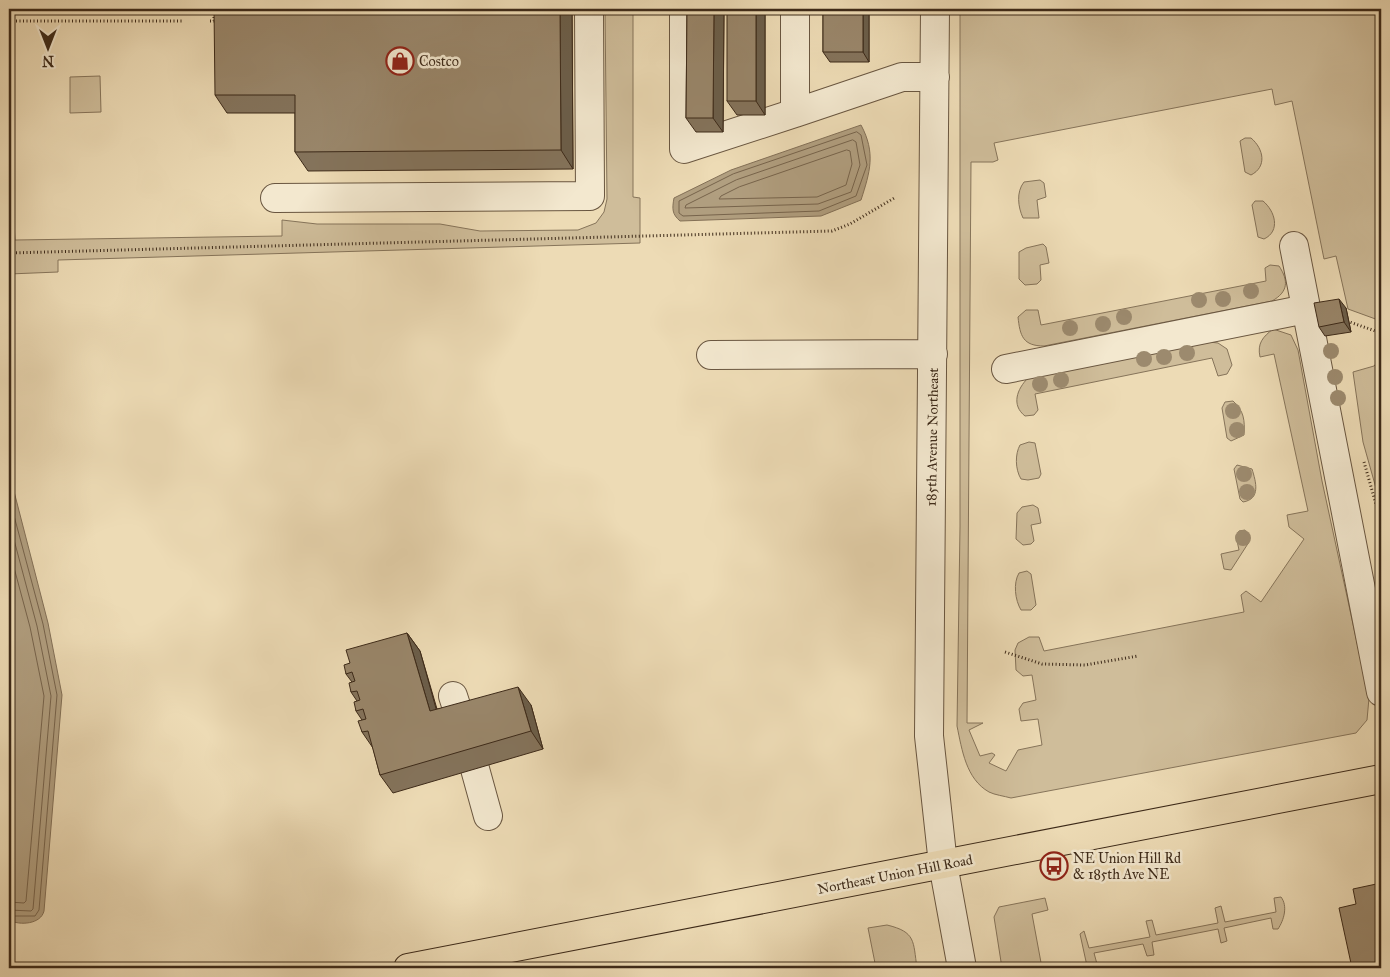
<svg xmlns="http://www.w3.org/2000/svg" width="1390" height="977" font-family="'IM FELL Great Primer',serif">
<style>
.green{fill:#cfbd9a;stroke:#86745a}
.water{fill:#b19f80;stroke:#837057}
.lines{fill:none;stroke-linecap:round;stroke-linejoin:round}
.shore{stroke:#77644c;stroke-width:1}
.minor-casing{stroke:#695640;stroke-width:30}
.major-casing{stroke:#3d2a19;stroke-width:30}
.path{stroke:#3d2a19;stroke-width:3;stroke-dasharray:1 2.5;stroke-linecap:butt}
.minor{stroke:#f3e8cf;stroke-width:28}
.major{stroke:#eddbb5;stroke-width:28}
.tree{fill:#9c8a6e}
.wall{fill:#84735b;stroke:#3d2a19}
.shaded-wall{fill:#6b5e4a;stroke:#3d2a19}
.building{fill:#99866a;stroke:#3d2a19}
.labels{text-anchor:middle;stroke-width:5;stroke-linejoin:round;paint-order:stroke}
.poi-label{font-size:14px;fill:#3d2a19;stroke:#f3e8cf;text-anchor:start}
.street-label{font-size:14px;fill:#3d2a19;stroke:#f3e8cf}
</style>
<rect width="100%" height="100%" fill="#eddbb5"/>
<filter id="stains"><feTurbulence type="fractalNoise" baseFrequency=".004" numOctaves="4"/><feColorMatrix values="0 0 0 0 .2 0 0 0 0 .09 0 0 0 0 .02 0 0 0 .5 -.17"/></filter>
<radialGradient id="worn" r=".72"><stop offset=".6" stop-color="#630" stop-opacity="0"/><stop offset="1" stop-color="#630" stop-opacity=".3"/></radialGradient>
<path class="green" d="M605,9H633V197L640,198V243L58,260V272L9,274V224H14L15,240L282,236V220L317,224H440L480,231L578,230L596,223L604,212L607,199Z
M960,9H1381V321L1348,309L1336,256L1324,259L1292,101L1275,105L1272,89L994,143L998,160L993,162H971L967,723H983L969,730L980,756L992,753L995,755L989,763L1006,771L1018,750L1042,745L1038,719L1021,721L1019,709L1023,703L1036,700L1032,675L1023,676L1016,670L1015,650L1018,643L1029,637H1039L1044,651L1244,612L1241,595L1246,591L1261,602L1304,539L1289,527L1287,515L1308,511L1274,354L1260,357C1257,343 1263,337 1273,329L1291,335L1298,350L1322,481L1369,698L1367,720L1356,733L1011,798C1004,796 995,795 989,792C966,779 962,750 957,726L960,527Z
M100,76L101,112L70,113V77Z
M1245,138H1251C1264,149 1267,167 1251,175L1245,172L1240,141Z
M1040,180L1044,183L1046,197L1037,200L1039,218H1023C1018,207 1016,192 1024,182Z
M1255,201H1263C1275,211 1281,231 1264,239L1258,237L1252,205Z
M1043,244L1046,247L1049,263L1040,265L1041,280L1037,284L1025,285L1019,279V252L1026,248Z
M1270,265L1279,266C1289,281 1288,292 1272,301L1044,346C1023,346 1020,336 1018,317L1026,310H1038L1041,325L1266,281L1265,268Z
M1201,341L1218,343L1227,349L1232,365L1227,374L1218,376L1212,358L1035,394L1038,410L1034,415L1025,416C1011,405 1017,389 1028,378Z
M1381,358V506L1363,442L1353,372L1374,366Z
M1233,401C1244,411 1245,420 1244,435L1231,441L1227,438L1222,408L1225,402Z
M1029,442L1035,443L1041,474L1039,478L1028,480L1021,479C1015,469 1015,454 1020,445Z
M1237,465L1252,469C1256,482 1261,499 1243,502L1240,499L1234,469Z
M1033,505L1038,508L1041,523L1031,525L1034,541L1031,544L1023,545L1016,539L1017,513L1022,507Z
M1245,530L1249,542L1231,570L1224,569L1221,554L1239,550L1236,536L1239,531Z
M1027,571L1031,574L1036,605L1031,610H1021C1015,600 1013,583 1019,573Z
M1281,897C1288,906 1284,920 1278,929H1273L1271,918L1224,928L1227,941L1221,943L1218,929L1152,942L1154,955L1147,956L1143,944L1094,953L1097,964L1087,966L1080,934L1084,931L1089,948L1150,937L1146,921L1152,920L1156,935L1218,923L1215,908L1221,906L1225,922L1276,912L1274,898Z
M1045,898L1048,910L1032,914L1042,968H1002L994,917L999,907Z
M887,925C916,932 913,941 917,968H876L868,928Z"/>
<path class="water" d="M861,125C876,153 870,172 861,200L821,216L680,221C672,214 672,209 674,198L731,170Z
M9,472L48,623L62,695L44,911C41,924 20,926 9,920Z"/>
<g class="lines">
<path class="shore" d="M857,132L861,135L867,165L856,196L819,211L683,216L679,213V201L733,174Z
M853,140L856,142L860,165L851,192L818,204L685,208L686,205L736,180Z
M847,150L850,151L852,164L846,185L817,197L719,199L721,196L739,187Z
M9,497L43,624L57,695L39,910L35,916H9
M9,521L37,626L51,696L33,909L31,911L9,910
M9,549L30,627L44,696L26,901L24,903L9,902"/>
<g class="minor-casing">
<path id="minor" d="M684,9V149L795,113
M795,9V113L902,77H935
M935,9L929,736L943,864L962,968
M275,198L590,196L589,9
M1294,246L1381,692
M711,355L933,354
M1006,369L1306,309
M453,696L462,724
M475,769L488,816"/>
</g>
<g class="major-casing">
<path id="major" d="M408,968L1381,779"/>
</g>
<path class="path" d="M9,21H183
M210,21H214V9
M9,253L832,231L850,224L896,197
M1344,320L1381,333
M1364,462L1381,522
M1005,652L1042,664L1085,665L1138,656"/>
<use href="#minor" class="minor"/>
<use href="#major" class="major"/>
</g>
<g class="tree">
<circle cx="1251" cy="291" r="8"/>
<circle cx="1223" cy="299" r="8"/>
<circle cx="1199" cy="300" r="8"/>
<circle cx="1124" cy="317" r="8"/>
<circle cx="1103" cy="324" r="8"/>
<circle cx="1070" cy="328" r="8"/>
<circle cx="1331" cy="351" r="8"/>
<circle cx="1187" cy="353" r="8"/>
<circle cx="1164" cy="357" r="8"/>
<circle cx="1144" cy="359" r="8"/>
<circle cx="1335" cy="377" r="8"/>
<circle cx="1061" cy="380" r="8"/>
<circle cx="1040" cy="384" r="8"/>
<circle cx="1338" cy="398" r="8"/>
<circle cx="1233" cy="411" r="8"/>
<circle cx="1237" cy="430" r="8"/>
<circle cx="1244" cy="474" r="8"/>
<circle cx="1247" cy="492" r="8"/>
<circle cx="1243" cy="538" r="8"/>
</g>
<path class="wall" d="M572,9L573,169L308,171L295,152V113H227L215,95Z
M687,9H724L723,132H696L686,118Z
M765,9V115H737L727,101Z
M823,9H869V62H830L823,52Z
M1346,308L1351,332L1325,336L1319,327Z
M407,633L420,651L437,709L531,705L543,749L393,793L380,775L373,748L362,732V720L356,711L357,701L351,692L352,682L346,674L350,663Z"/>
<path class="shaded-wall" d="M560,9H572L573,169L561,150Z
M714,9H724L723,132L713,118Z
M756,9H765V115L756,101Z
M863,9H869V62L863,52Z
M1339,299L1346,308L1351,332L1344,322Z
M407,633L420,651L442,730L430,711Z
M518,687L531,705L543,749L531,731Z"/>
<path class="building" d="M214,9H560L561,150L295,152V95H215Z
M687,9H714L713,118H686Z
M727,9H756V101H727Z
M823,9H863V52H823Z
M1339,299L1344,322L1319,327L1314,303Z
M407,633L430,711L518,687L531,731L380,775L368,731L362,732L358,721L366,719L363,709L356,711L354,702L360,700L357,691L351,692L349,683L355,681L352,672L346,674L344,665L350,663L346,650Z
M1381,883V968H1352L1339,908L1356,904L1353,889Z"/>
<defs>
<g id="shop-ring" transform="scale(1.4375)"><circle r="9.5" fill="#f3e8cf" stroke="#8f2418" stroke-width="1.5"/><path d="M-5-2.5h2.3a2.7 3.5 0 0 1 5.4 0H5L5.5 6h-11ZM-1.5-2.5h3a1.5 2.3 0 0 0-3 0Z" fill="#8f2418"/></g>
<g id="bus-ring" transform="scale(1.4375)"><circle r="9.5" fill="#f3e8cf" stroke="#8f2418" stroke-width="1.5"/><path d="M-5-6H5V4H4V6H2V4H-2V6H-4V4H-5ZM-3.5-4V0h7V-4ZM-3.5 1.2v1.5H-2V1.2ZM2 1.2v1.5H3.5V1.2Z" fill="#8f2418"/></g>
</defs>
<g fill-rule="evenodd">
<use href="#shop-ring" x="400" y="61"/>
<use href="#bus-ring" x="1054" y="866"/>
</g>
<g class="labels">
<g class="poi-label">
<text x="419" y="66">Costco</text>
<text x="1073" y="863">NE Union Hill Rd<tspan x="1073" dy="16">&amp; 185th Ave NE</tspan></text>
</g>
<g class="street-label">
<text transform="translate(932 437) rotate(-89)" y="5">185th Avenue Northeast</text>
<text transform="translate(895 874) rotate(-11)" y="5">Northeast Union Hill Road</text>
</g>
</g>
<rect width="1390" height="977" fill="none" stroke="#eddbb5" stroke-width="30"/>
<rect x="10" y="10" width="1370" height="957" fill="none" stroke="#3d2a19" stroke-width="2.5"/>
<rect x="15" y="15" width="1360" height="947" fill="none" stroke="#3d2a19"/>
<g transform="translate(48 48) rotate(180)" stroke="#f3e8cf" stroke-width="4" paint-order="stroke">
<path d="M0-4L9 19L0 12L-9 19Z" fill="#3d2a19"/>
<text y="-8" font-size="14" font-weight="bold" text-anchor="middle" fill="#3d2a19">N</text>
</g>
<rect width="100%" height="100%" filter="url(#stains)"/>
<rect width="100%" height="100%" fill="url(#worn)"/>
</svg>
